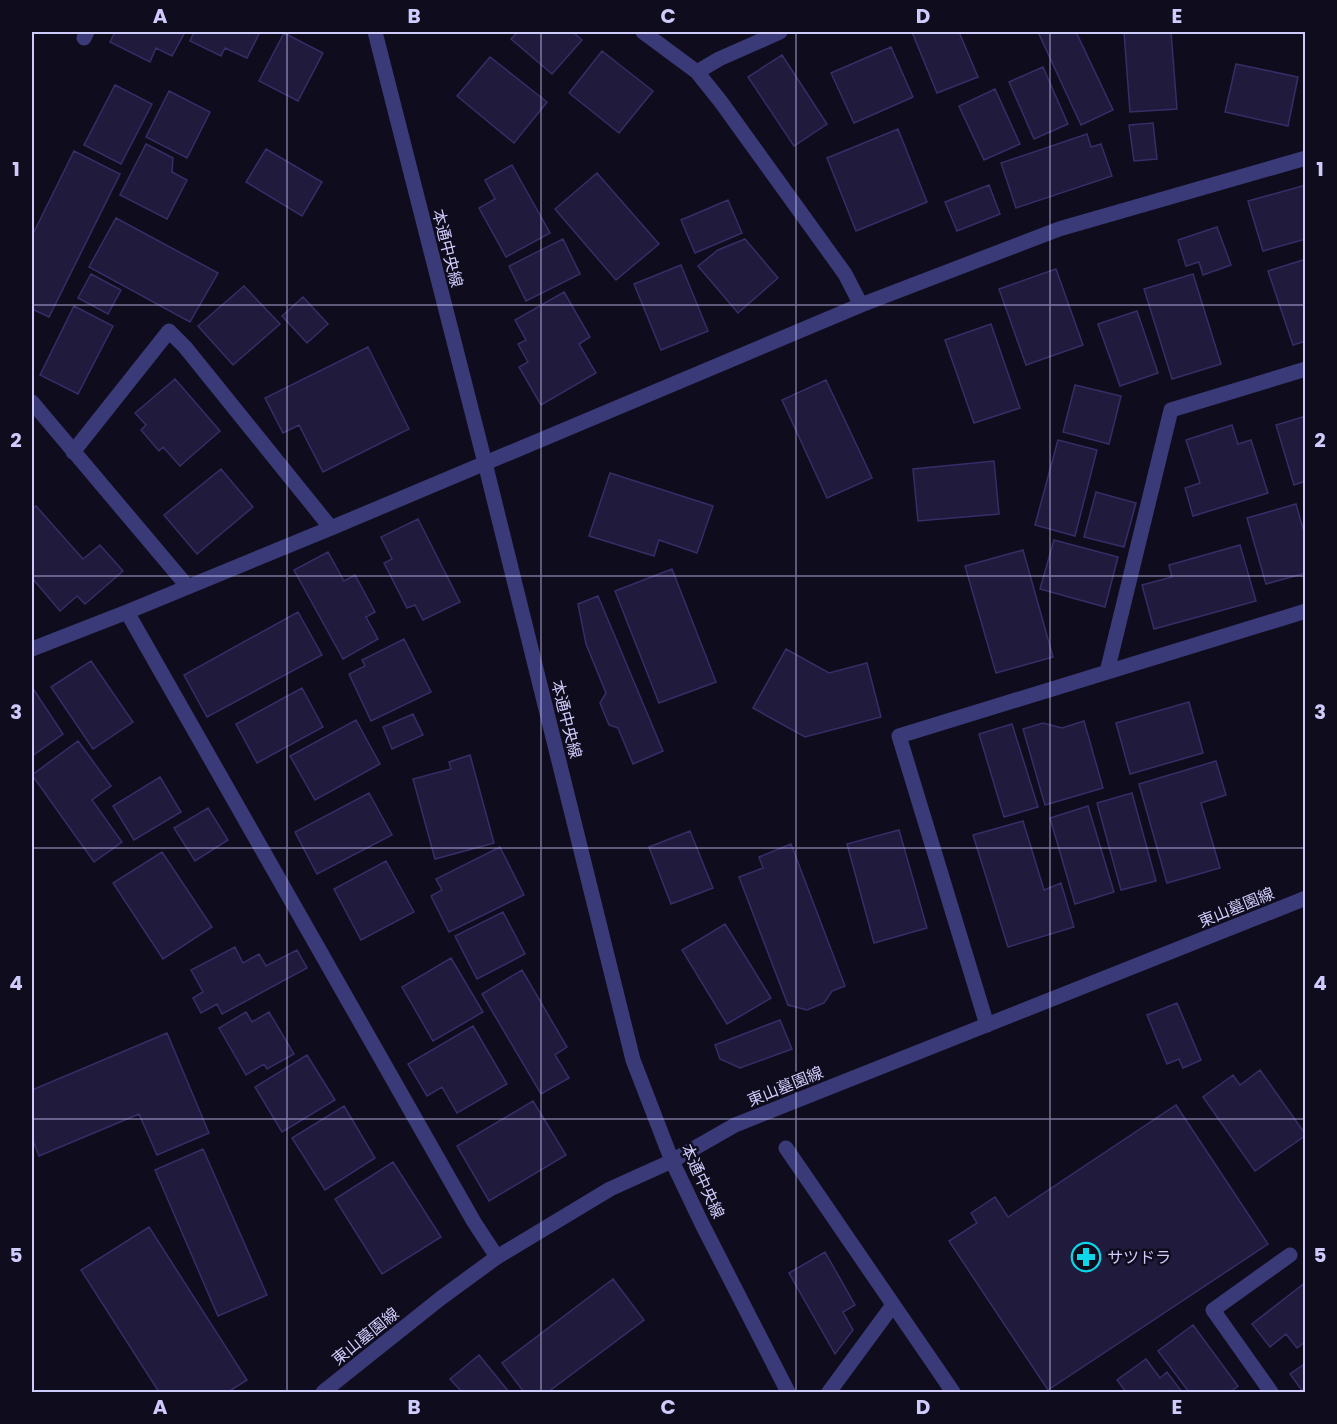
<svg xmlns="http://www.w3.org/2000/svg" width="1337" height="1424" font-family="Poppins,'Noto Sans JP',sans-serif">
<style>
.building{fill:#201a3d;stroke:#372d67;stroke-width:1.5}
.lines{fill:none;stroke-linecap:round;stroke-linejoin:round}
.minor{stroke:#3b3a79;stroke-width:15}
.tertiary{stroke:#3b3a79;stroke-width:15}
.grid{fill:none;stroke:#cfcbfc;stroke-width:1.5;stroke-opacity:0.55}
.labels{text-anchor:middle;stroke-width:5;stroke-linejoin:round;paint-order:stroke}
.street-label{font-size:16px;fill:#cfcbfc;stroke:#0f0d1d}
.poi-label{font-size:16px;fill:#cfcbfc;stroke:#0f0d1d;text-anchor:start}
.neatline{fill:none;stroke:#cfcbfc;stroke-width:2}
.grid-label{font-size:20px;text-anchor:middle;font-weight:bold;fill:#cfcbfc}
</style>
<rect width="100%" height="100%" fill="#0f0d1d"/>
<path class="building" d="M115,32H185L172,56L156,48L150,62L110,42Z
M194,32H260L247,58L225,48L221,56L190,41Z
M518,32H573L582,40L552,74L511,39Z
M912,32H959L978,77L937,93Z
M1038,32H1076L1113,110L1081,125Z
M1124,32H1171L1177,109L1130,112Z
M284,33L323,53L298,101L259,81Z
M891,47L913,97L854,123L831,73Z
M602,51L653,91L619,133L569,93Z
M782,55L827,124L794,146L748,77Z
M490,57L547,102L514,143L457,96Z
M1236,64L1298,77L1288,126L1225,112Z
M1043,67L1068,124L1034,139L1009,82Z
M115,85L152,104L121,164L84,145Z
M995,89L1020,144L984,160L959,106Z
M169,91L210,112L187,158L146,137Z
M1153,123L1157,159L1134,161L1129,125Z
M898,129L927,202L856,231L827,158Z
M1087,134L1091,147L1101,144L1112,176L1016,208L1001,163Z
M146,144L173,158L172,172L187,180L167,219L120,195Z
M266,149L322,182L302,216L246,182Z
M74,151L120,174L49,317L32,309V236Z
M512,165L550,233L506,257L479,208L495,199L485,180Z
M597,173L659,244L616,280L555,209Z
M989,185L1000,214L957,231L945,202Z
M1306,185V239L1263,251L1248,201Z
M728,200L742,233L695,253L681,220Z
M116,218L218,273L190,322L89,267Z
M1217,227L1231,265L1203,275L1199,262L1186,266L1178,240Z
M563,239L580,274L526,301L509,266Z
M745,239L778,278L738,313L698,266L718,250Z
M1306,259V341L1293,345L1268,271Z
M681,265L708,331L661,350L634,284Z
M1056,269L1083,345L1026,365L999,289Z
M91,274L121,290L108,314L78,298Z
M1193,274L1221,364L1172,379L1144,289Z
M244,286L280,324L233,365L198,326Z
M564,292L590,337L579,344L596,373L541,405L519,367L528,362L518,344L526,340L515,320Z
M303,297L328,324L307,343L282,316Z
M74,306L113,326L78,394L40,375Z
M1137,311L1158,373L1120,386L1098,324Z
M991,324L1020,408L974,423L945,340Z
M368,347L409,429L323,472L299,425L283,433L265,398Z
M175,379L220,431L180,466L163,447L159,451L141,430L146,425L135,413Z
M826,380L872,478L827,498L782,400Z
M1075,385L1121,396L1109,444L1063,432Z
M1306,416V481L1294,485L1276,425Z
M1232,425L1238,444L1251,440L1268,493L1193,516L1185,488L1200,483L1186,440Z
M1058,440L1097,450L1075,536L1035,525Z
M994,461L999,514L918,521L913,469Z
M221,469L253,507L197,554L164,515Z
M610,473L713,506L697,553L659,540L654,556L589,536Z
M1096,492L1136,503L1124,547L1084,537Z
M1296,504L1306,539V573L1266,584L1247,518Z
M36,506L83,559L100,545L123,571L85,604L77,596L60,611L32,578V509Z
M418,519L460,602L423,620L415,605L407,608L384,563L392,559L381,537Z
M1054,540L1118,557L1105,607L1040,589Z
M1240,545L1256,601L1154,629L1142,585L1172,577L1169,565Z
M1023,550L1053,657L996,673L965,566Z
M328,552L344,581L355,575L375,612L366,617L378,639L343,659L294,570Z
M672,569L716,682L659,703L615,591Z
M598,596L663,751L633,764L618,728L609,725L600,703L606,693L586,644L578,604Z
M298,612L322,655L207,717L184,675Z
M404,639L431,692L371,721L349,674L365,666L362,660Z
M786,649L829,673L867,663L881,717L805,737L753,708Z
M91,661L133,722L93,749L51,687Z
M32,687L63,734L32,756Z
M302,688L323,727L257,763L236,724Z
M1189,702L1203,753L1130,774L1116,723Z
M413,714L423,735L392,749L383,727Z
M356,720L380,764L315,800L290,756Z
M1084,721L1103,788L1045,805L1023,729L1043,723L1062,728Z
M1012,724L1038,807L1004,817L979,734Z
M78,741L111,786L92,800L122,842L94,862L32,775Z
M470,755L494,843L435,859L413,779L451,769L449,762Z
M1216,761L1226,795L1201,803L1220,868L1167,883L1139,784Z
M160,777L181,812L134,840L113,806Z
M369,793L392,835L317,874L295,832Z
M1132,793L1156,881L1121,890L1097,803Z
M1088,806L1114,892L1075,904L1050,818Z
M208,808L228,840L195,861L174,828Z
M1023,821L1044,890L1061,883L1074,927L1008,947L973,835Z
M899,830L927,928L874,943L847,844Z
M690,831L713,888L671,904L649,847Z
M791,844L845,986L832,991L824,1003L807,1010L788,1005L739,877L763,868L759,857Z
M500,847L524,895L449,932L431,896L442,890L436,879Z
M162,852L212,927L163,959L113,883Z
M386,861L414,912L361,940L334,889Z
M503,912L525,954L477,979L455,936Z
M725,924L771,998L727,1024L682,950Z
M235,947L243,963L259,954L266,966L297,950L307,968L222,1014L217,1004L201,1013L193,998L203,992L191,970Z
M451,958L483,1012L433,1041L402,987Z
M522,970L567,1047L555,1055L569,1078L541,1094L482,994Z
M1177,1003L1201,1060L1183,1068L1179,1059L1167,1064L1147,1015Z
M246,1012L252,1022L269,1012L294,1054L267,1069L264,1064L246,1075L219,1028Z
M780,1020L792,1049L740,1068L720,1059L715,1045Z
M473,1026L507,1084L457,1113L442,1087L427,1096L408,1064Z
M167,1033L209,1133L157,1155L139,1114L39,1156L32,1138V1090Z
M307,1055L335,1100L282,1132L255,1087Z
M1260,1070L1306,1135L1255,1171L1203,1097L1233,1075L1240,1085Z
M533,1101L566,1155L489,1201L457,1146Z
M1176,1105L1268,1244L1048,1390L949,1241L977,1223L971,1213L995,1197L1008,1217Z
M344,1106L375,1158L325,1190L292,1138Z
M203,1149L267,1295L218,1316L155,1170Z
M393,1162L441,1237L382,1274L335,1199Z
M149,1227L247,1380L228,1392H159L81,1270Z
M825,1252L855,1305L843,1312L853,1330L835,1354L789,1273Z
M613,1279L644,1320L548,1392H524L502,1363Z
M1306,1282V1341L1297,1348L1286,1334L1270,1347L1252,1324Z
M1193,1325L1238,1386L1230,1392H1189L1158,1351Z
M479,1355L509,1392H462L450,1379Z
M1146,1359L1160,1378L1167,1372L1182,1392H1126L1117,1380Z
M1306,1363V1392H1303L1290,1374Z"/>
<g class="lines">
<path class="minor" d="M643,32L697,72L721,102L845,274L861,305
M84,38L87,32
M697,72L719,59L780,32
M32,402L188,587
M73,452L169,331L185,347L331,528
M127,612L474,1222L497,1257
M32,649L127,612L331,528L861,305L1059,229L1306,158
M1107,672L1171,410L1306,369
M987,1025L899,736L1306,611
M786,1148L953,1392
M829,1392L893,1305
M1271,1392L1213,1310L1290,1255"/>
<path class="tertiary" d="M375,32L485,463L633,1060L672,1161L702,1224L788,1392
M323,1392L441,1298L497,1257L610,1189L672,1161L735,1125L1306,898"/>
</g>
<path class="grid" d="M287,32V1392M541,32V1392M796,32V1392M1050,32V1392M32,305H1306M32,576H1306M32,848H1306M32,1119H1306"/>
<defs>
<g id="pharmacy-ring" transform="scale(1.5)"><circle r="9.5" fill="#0f0d1d" stroke="#0cd6e8" stroke-width="1.5"/><path d="M-2-6h4v4h4v4h-4v4h-4v-4h-4v-4h4Z" fill="#0cd6e8"/></g>
</defs>
<g fill-rule="evenodd">
<use href="#pharmacy-ring" x="1086" y="1257"/>
</g>
<g class="labels">
<g class="street-label">
<text transform="translate(448 248) rotate(76)" y="6">本通中央線</text>
<text transform="translate(567 719) rotate(76)" y="6">本通中央線</text>
<text transform="translate(1236 907) rotate(-22)" y="6">東山墓園線</text>
<text transform="translate(785 1086) rotate(-22)" y="6">東山墓園線</text>
<text transform="translate(703 1181) rotate(65)" y="6">本通中央線</text>
<text transform="translate(365 1336) rotate(-39)" y="6">東山墓園線</text>
</g>
<g class="poi-label">
<text x="1107" y="1263">サツドラ</text>
</g>
</g>
<rect width="1337" height="1424" fill="none" stroke="#0f0d1d" stroke-width="66"/>
<rect x="33" y="33" width="1271" height="1358" class="neatline"/>
<g class="grid-label">
<text x="160" y="23">A</text>
<text x="414" y="23">B</text>
<text x="668" y="23">C</text>
<text x="923" y="23">D</text>
<text x="1177" y="23">E</text>
<text x="16" y="176">1</text>
<text x="1320" y="176">1</text>
<text x="16" y="447">2</text>
<text x="1320" y="447">2</text>
<text x="16" y="719">3</text>
<text x="1320" y="719">3</text>
<text x="16" y="990">4</text>
<text x="1320" y="990">4</text>
<text x="16" y="1262">5</text>
<text x="1320" y="1262">5</text>
<text x="160" y="1414">A</text>
<text x="414" y="1414">B</text>
<text x="668" y="1414">C</text>
<text x="923" y="1414">D</text>
<text x="1177" y="1414">E</text>
</g>
</svg>
